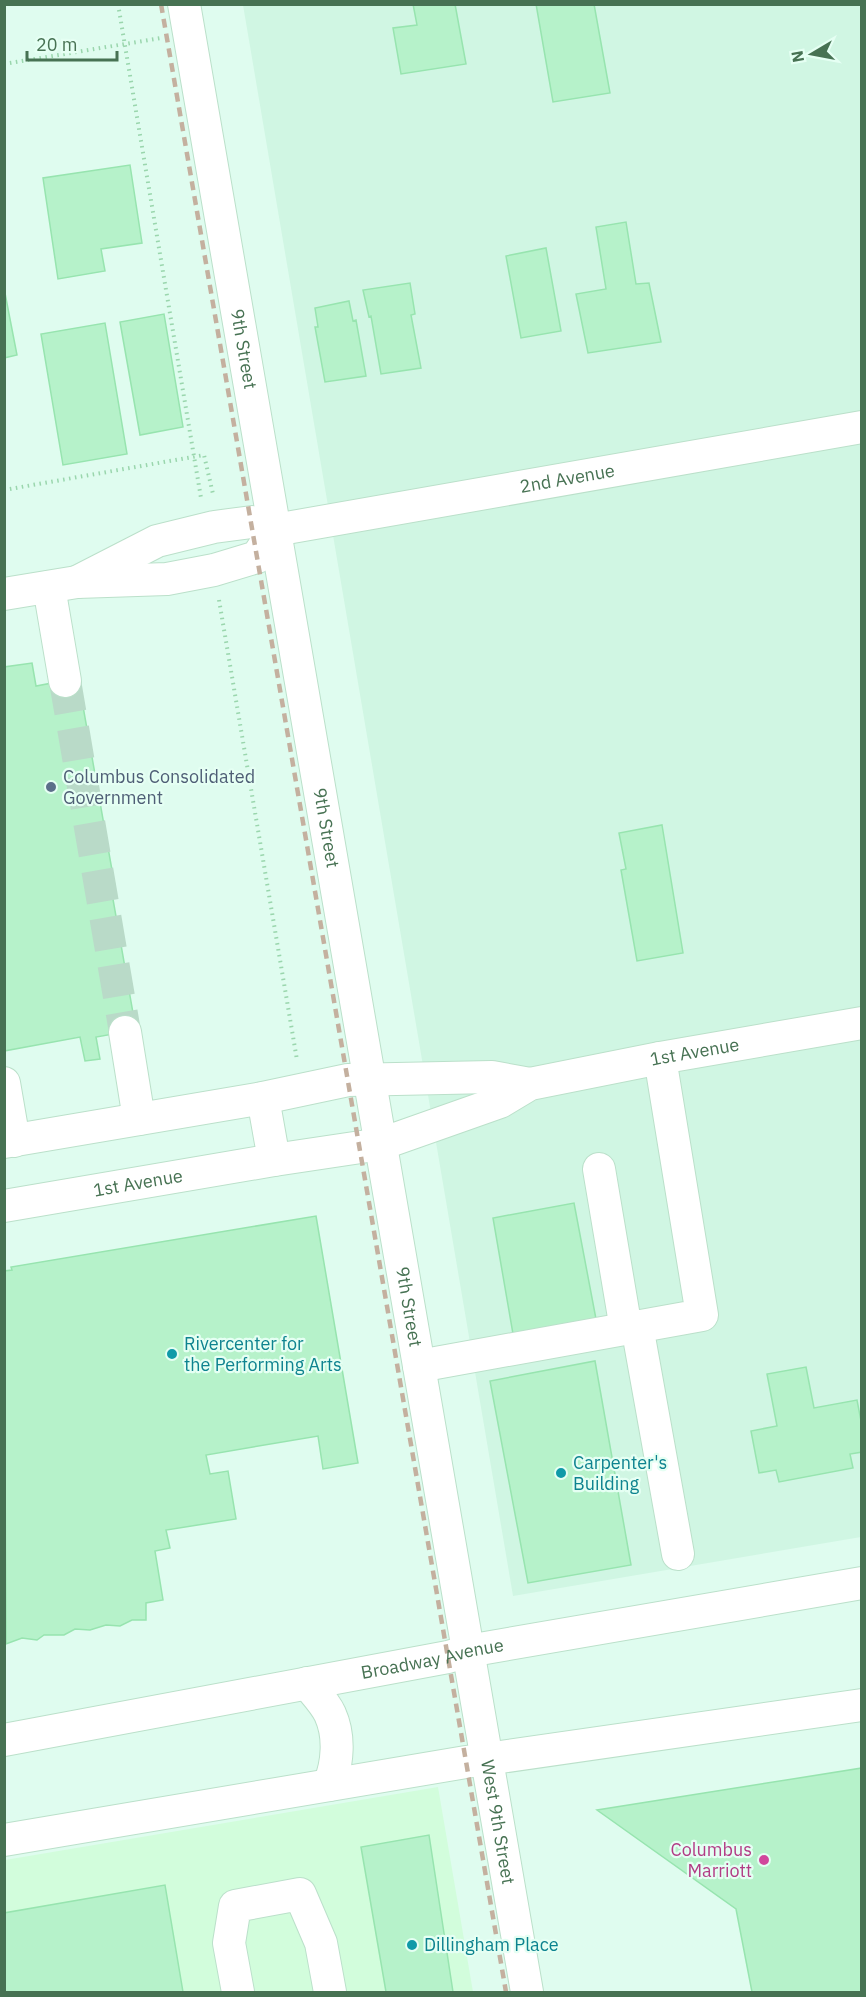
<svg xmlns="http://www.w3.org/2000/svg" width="866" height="1997" font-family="'IBM Plex Sans',sans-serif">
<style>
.residential{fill:#d0f6e3}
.commercial{fill:#d2fddc}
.building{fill:#b6f2ca;stroke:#97e4af;stroke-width:1.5}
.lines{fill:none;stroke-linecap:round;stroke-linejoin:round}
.minor-tunnel{stroke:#b9dac8;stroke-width:32;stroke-dasharray:32 16;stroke-linecap:butt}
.minor-casing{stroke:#bbe0ca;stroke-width:34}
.path{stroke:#9ad6ad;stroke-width:4;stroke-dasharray:1.5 4.5;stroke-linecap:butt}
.minor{stroke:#fff;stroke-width:32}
.rail{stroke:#c4b09f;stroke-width:4.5;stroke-dasharray:9 6;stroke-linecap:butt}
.service-dot{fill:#5c6f8a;stroke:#e5fff3;stroke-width:2}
.culture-dot{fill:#0f9aa8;stroke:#e5fff3;stroke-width:2}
.hotel-dot{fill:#d1479c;stroke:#e5fff3;stroke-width:2}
.labels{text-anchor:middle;stroke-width:4.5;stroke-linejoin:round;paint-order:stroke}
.street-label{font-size:18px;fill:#477253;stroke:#e5fff3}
.service-label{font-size:18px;fill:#4e5e75;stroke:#e5fff3;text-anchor:start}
.culture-label{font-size:18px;fill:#0d838f;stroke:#e5fff3;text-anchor:start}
.hotel-label{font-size:18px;fill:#b23c85;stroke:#e5fff3;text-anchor:end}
</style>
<rect width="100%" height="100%" fill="#dffcef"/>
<path class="residential" d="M243,5H861V1537L513,1596Z"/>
<path class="commercial" d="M438,1787L473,1992H5V1860Z"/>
<path class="building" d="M413,4H455L466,64L401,74L393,28L417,25Z
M536,4H594L610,93L553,102Z
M130,165L142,243L101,249L105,271L58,279L43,178Z
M626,222L636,284L649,283L661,342L588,353L576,294L606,289L596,227Z
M546,248L561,331L521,338L506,256Z
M410,283L415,314L411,315L421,368L381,374L371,316L369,317L363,290Z
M4,288L17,355L4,358Z
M349,301L353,321L356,320L366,376L325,382L315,327H318L315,308Z
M164,314L183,427L140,435L120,322Z
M105,323L127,454L63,465L41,334Z
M32,663L36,686L78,678L115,887L111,888L136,1030L96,1037L100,1059L85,1061L80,1037L4,1051V667Z
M662,825L683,953L637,961L621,870L626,869L619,833Z
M574,1203L596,1319L513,1334L493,1218Z
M316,1216L358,1463L323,1469L318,1436L206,1455L210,1474L228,1471L236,1519L166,1530L170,1548L155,1551L163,1600L146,1603V1620H132L120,1626L106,1625L90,1630L75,1629L64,1635H44L37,1640L22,1638L6,1644L4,1271L12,1270L11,1267Z
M595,1361L631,1565L528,1583L490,1381Z
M806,1367L814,1408L857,1400L862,1426V1452L850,1454L853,1468L779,1482L776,1470L759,1473L751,1431L777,1426L767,1374Z
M862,1768V1992H752L736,1909L597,1810Z
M429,1835L453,1992H386L361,1847Z
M165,1885L183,1992H4V1913Z"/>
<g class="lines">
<path class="minor-tunnel" d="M65,681L125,1032"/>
<g class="minor-casing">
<g id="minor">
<path id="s1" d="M184,4L527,1992"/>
<path id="s2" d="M77,582L157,541L214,527L252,522L275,530L862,427"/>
<path d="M49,587L65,681"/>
<path d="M4,594L77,582L167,579L214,570L257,557L275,530"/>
<path d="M125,1032L139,1119"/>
<path d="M4,1083L14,1141"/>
<path d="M263,1098L274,1160"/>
<path d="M4,1142L263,1098L348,1080L492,1077L530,1084"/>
<path d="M599,1169L626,1329"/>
<path id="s3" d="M4,1206L274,1160L381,1144L500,1102L530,1084L660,1058L862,1023"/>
<path d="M637,1326L678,1554"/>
<path d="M419,1366L702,1315L660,1058"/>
<path d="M307,1683C315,1693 325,1703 330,1714C340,1736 338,1763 329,1785"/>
<path id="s4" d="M4,1740L448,1657L468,1651L862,1583"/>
<path d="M4,1840L466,1762L862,1705"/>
<path d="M238,1992L229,1943L235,1906L300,1894L321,1943L330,1992"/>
</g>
</g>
<path class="path" d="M118,4L201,498
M4,64L161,38
M4,490L204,455L213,494L215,493
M219,600L297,1060"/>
<use href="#minor" class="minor"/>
<path class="rail" d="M161,4L506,1992"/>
</g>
<circle class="service-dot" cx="51" cy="787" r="6"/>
<g class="culture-dot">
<circle cx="172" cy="1354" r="6"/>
<circle cx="561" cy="1473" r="6"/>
<circle cx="412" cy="1945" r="6"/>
</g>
<circle class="hotel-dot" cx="764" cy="1860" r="6"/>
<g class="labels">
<g class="street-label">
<text dy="6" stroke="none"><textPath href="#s1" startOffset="350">9th Street</textPath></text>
<text dy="6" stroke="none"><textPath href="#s2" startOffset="508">2nd Avenue</textPath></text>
<text dy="6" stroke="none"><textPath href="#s1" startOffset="836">9th Street</textPath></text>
<text dy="6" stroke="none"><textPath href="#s3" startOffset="711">1st Avenue</textPath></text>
<text dy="6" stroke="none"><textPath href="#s3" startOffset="136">1st Avenue</textPath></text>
<text dy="6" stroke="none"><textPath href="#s1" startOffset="1322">9th Street</textPath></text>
<text dy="6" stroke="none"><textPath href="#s4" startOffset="436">Broadway Avenue</textPath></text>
<text dy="6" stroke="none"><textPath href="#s1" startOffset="1845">West 9th Street</textPath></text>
</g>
<g class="service-label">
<text x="63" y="783">Columbus Consolidated<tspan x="63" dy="21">Government</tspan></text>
</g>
<g class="culture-label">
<text x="184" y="1350">Rivercenter for<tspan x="184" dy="21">the Performing Arts</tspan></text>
<text x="573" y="1469">Carpenter's<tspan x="573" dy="21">Building</tspan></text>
<text x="424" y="1951">Dillingham Place</text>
</g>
<g class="hotel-label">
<text x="752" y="1856">Columbus<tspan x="752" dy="21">Marriott</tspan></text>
</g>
</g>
<rect width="866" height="1997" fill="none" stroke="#477253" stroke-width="12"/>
<g transform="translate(812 54) rotate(260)" stroke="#e5fff3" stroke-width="4.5" paint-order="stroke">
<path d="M0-4.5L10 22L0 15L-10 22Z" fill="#477253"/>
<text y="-9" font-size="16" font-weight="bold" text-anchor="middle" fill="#477253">N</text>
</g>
<path d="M27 51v9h90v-9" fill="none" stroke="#477253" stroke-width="3"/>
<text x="36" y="51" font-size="18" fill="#477253" stroke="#e5fff3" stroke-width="4.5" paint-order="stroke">20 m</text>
</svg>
